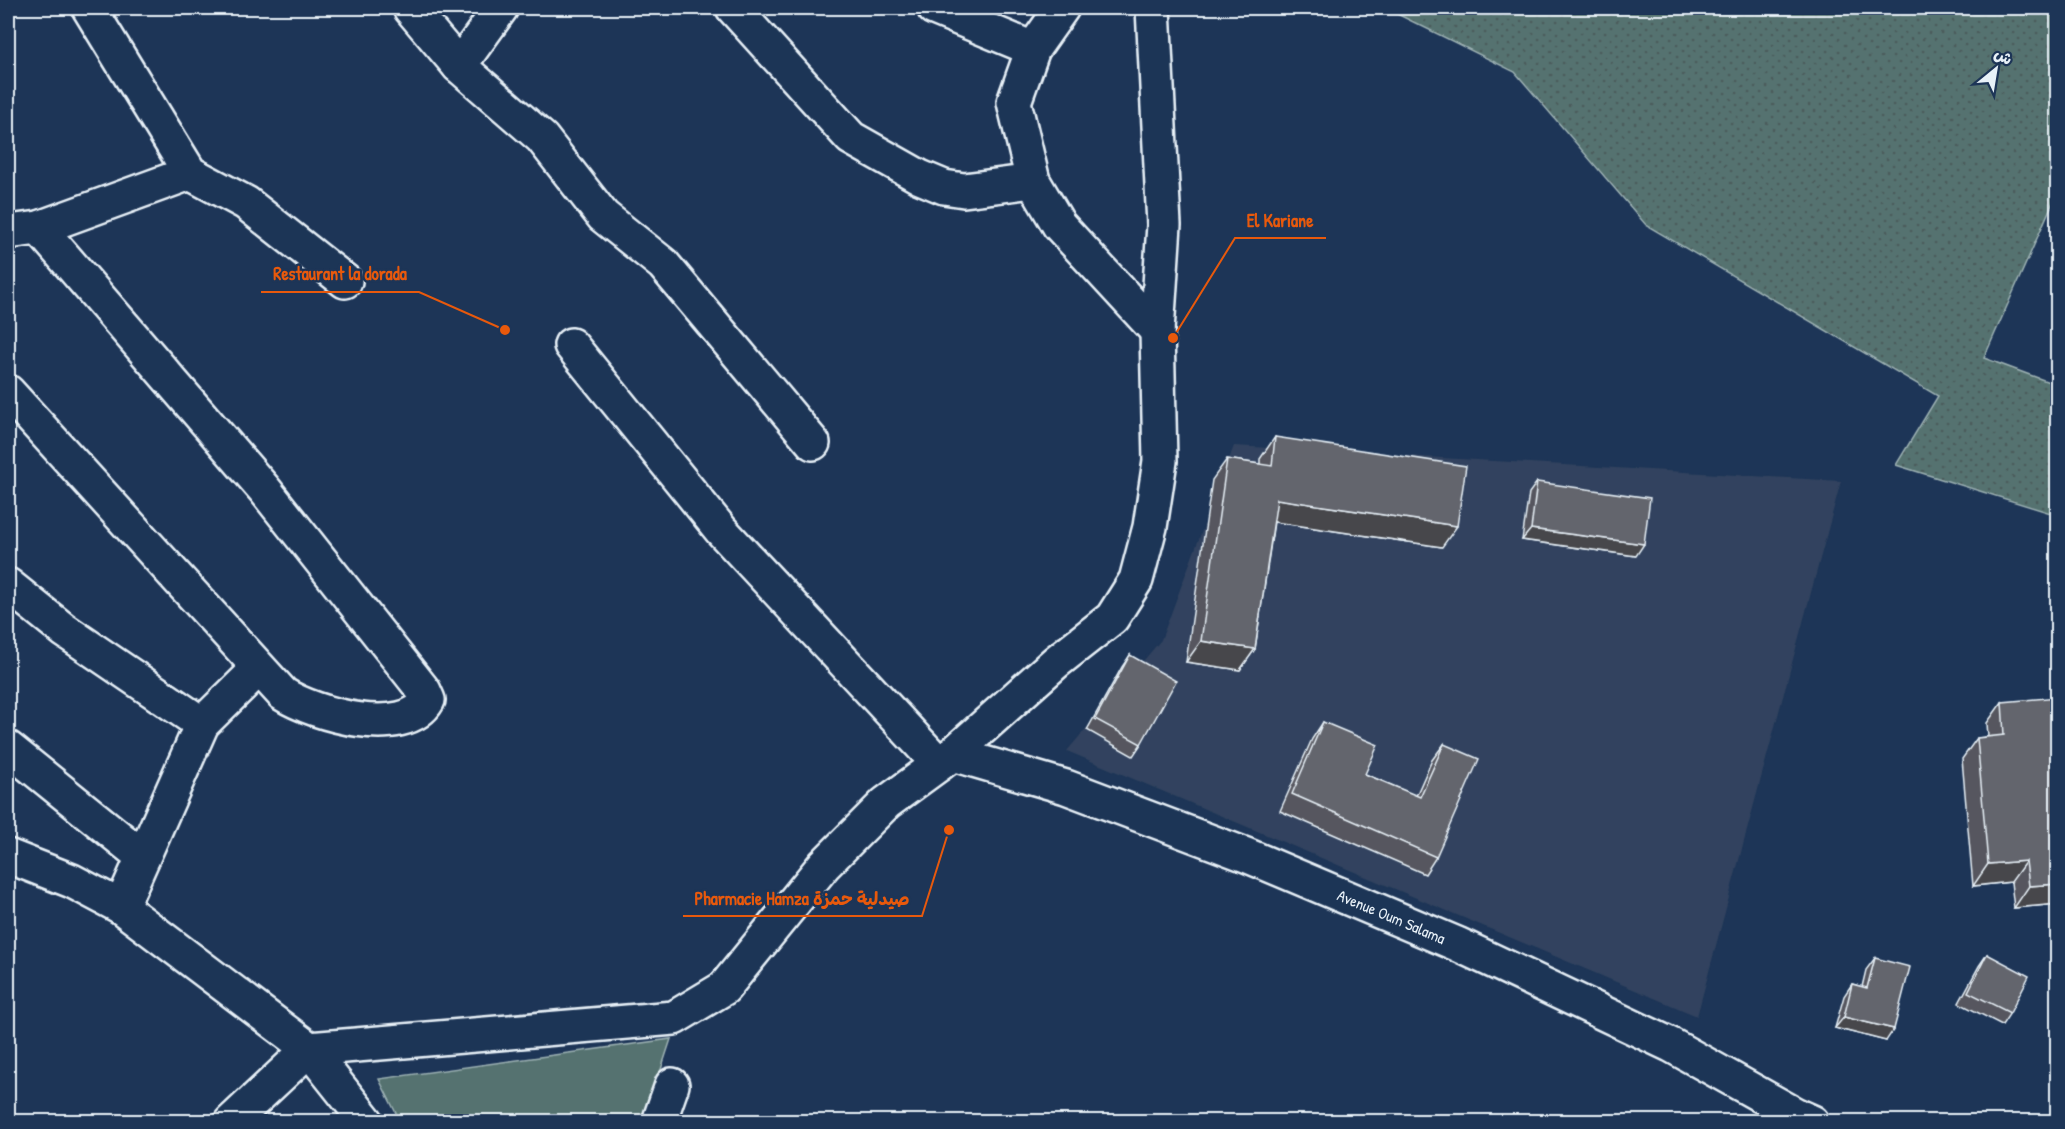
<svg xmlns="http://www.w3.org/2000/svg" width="2065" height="1129" font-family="'Patrick Hand','Playpen Sans Arabic',sans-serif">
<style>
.built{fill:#32435e}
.grass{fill:url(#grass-dots);stroke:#9eb2b4;stroke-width:1.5}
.park{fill:#547270;stroke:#9eb2b4;stroke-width:1.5}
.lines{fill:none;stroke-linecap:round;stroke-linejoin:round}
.minor-casing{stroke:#e8f1f8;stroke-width:38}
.minor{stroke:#1d3557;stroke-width:33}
.wall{fill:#56575e;stroke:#e8f1f8;stroke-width:1.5}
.shaded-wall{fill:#46474c;stroke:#e8f1f8;stroke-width:1.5}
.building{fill:#64656d;stroke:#e8f1f8;stroke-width:1.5}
.labels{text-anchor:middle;stroke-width:5;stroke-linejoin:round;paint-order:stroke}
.street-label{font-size:16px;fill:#e8f1f8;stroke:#1d3557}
.leader{fill:none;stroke:#e8590c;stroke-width:2}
.callout-dot{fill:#e8590c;stroke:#1d3557;stroke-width:2}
.callout-label{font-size:18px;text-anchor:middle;font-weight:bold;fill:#e8590c;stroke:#1d3557;stroke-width:5;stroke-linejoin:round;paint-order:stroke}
</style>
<defs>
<pattern id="grass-dots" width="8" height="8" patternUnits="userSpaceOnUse" patternTransform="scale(1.5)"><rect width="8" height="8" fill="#547270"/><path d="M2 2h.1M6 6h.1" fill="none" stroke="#4c5b5b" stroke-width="1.8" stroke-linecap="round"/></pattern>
</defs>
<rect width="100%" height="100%" fill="#1d3557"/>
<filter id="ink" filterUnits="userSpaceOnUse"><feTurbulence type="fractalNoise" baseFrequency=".0167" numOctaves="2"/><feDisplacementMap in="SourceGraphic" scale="12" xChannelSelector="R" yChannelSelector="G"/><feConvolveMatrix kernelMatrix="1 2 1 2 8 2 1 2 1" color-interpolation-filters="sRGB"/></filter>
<g filter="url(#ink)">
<path class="built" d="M1234,446L1841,481L1697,1016L1067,751L1161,640Z"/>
<path class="grass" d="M1385,8H2057V193L1984,358L2057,385V515L1896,465L1938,396L1646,225L1515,72Z"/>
<path class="park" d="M671,1039L644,1121H400L379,1079Z"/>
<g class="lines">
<g class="minor-casing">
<g id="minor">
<path d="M89,8L190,173L246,203L345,281"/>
<path d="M410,8L459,66L542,138L603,216L663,264L813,443"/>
<path d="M733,8L851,138L920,177L944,187L964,190L1033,181"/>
<path d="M934,8L1033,49"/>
<path d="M1062,8L1033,49L1014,102L1033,181L1059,225L1157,331"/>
<path d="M459,66L501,8"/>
<path d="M8,232L39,228L190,173"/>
<path d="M571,345L721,530L939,764"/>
<path d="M8,392L283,694C314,714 405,740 428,700L424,691L265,490L39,228"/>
<path d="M8,585L64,630L202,724"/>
<path d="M8,748L143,857"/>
<path id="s1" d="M953,754L1066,787L1246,855L1457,944L1671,1045L1796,1115L1812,1122"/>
<path d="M8,856L72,881L121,907L309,1049L367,1122"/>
<path d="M121,907L202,724L258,669"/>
<path d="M231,1122L309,1049L674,1018L724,988L824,865L886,803L953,754L1056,662L1112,618L1136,580L1150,527L1160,461L1157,331L1164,225L1153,8"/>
<path d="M659,1122L672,1085"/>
</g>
</g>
<use href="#minor" class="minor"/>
</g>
<path class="wall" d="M1275,437L1442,547L1274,522L1255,649L1240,670L1186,662L1212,480L1227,459L1260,464V459Z
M1537,482L1636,556L1522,540L1529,493Z
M1130,655L1141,744L1133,756L1087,730L1122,667Z
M2002,702L2058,904L2014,908L2011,882L1973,886L1962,759L1977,738L1988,737L1987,723Z
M1323,722L1365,774L1416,796L1432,760L1444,744L1436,857L1425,874L1280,811L1312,739Z
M1987,954L2010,1013L2002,1025L1959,1003L1979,966Z
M1875,958L1886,1041L1835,1028L1844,996L1852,984L1862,987L1866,970Z"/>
<path class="shaded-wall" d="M1277,499L1457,526L1442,547L1262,520Z
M1531,529L1644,544L1636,556L1522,540Z
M1201,641L1255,649L1240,670L1186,662Z
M2026,861L2011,882L1973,886L1988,864Z
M2058,884V904L2014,908L2029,886Z
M1844,1017L1894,1029L1886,1041L1835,1028Z"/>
<path class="building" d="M1275,437L1466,466L1457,526L1277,499L1255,649L1201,641L1227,459L1272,466Z
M1537,482L1650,498L1644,544L1531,529Z
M1130,655L1176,681L1141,744L1095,719Z
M2058,697V884L2029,886L2026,861L1988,864L1977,738L2004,735L2002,702Z
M1323,722L1378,745L1365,774L1420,797L1444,744L1479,759L1436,857L1292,794Z
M1987,954L2029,976L2010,1013L1968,992Z
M1875,958L1910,967L1894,1029L1844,1017L1852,984L1867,988Z"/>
</g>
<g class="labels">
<g class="street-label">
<text dy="6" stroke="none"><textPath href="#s1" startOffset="468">Avenue Oum Salama</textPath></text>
</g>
</g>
<path class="leader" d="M1173 338L1235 238H1326M505 330L419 292H261M949 830L922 916H683"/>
<g class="callout-dot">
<circle cx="1173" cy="338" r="6"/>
<circle cx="505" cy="330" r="6"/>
<circle cx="949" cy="830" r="6"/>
</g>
<g class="callout-label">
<text x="1280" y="227">El Kariane</text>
<text x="340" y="280">Restaurant la dorada</text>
<text x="802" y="905">Pharmacie Hamza صيدلية حمزة</text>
</g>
<rect width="2065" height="1129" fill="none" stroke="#1d3557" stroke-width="30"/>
<rect x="15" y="15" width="2035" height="1099" fill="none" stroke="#e8f1f8" stroke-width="2" filter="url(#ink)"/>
<g transform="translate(1996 69) rotate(30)" stroke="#1d3557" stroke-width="4.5" paint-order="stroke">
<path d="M0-4.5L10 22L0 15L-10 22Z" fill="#e8f1f8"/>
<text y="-9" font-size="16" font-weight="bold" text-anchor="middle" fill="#e8f1f8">ش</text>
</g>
</svg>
